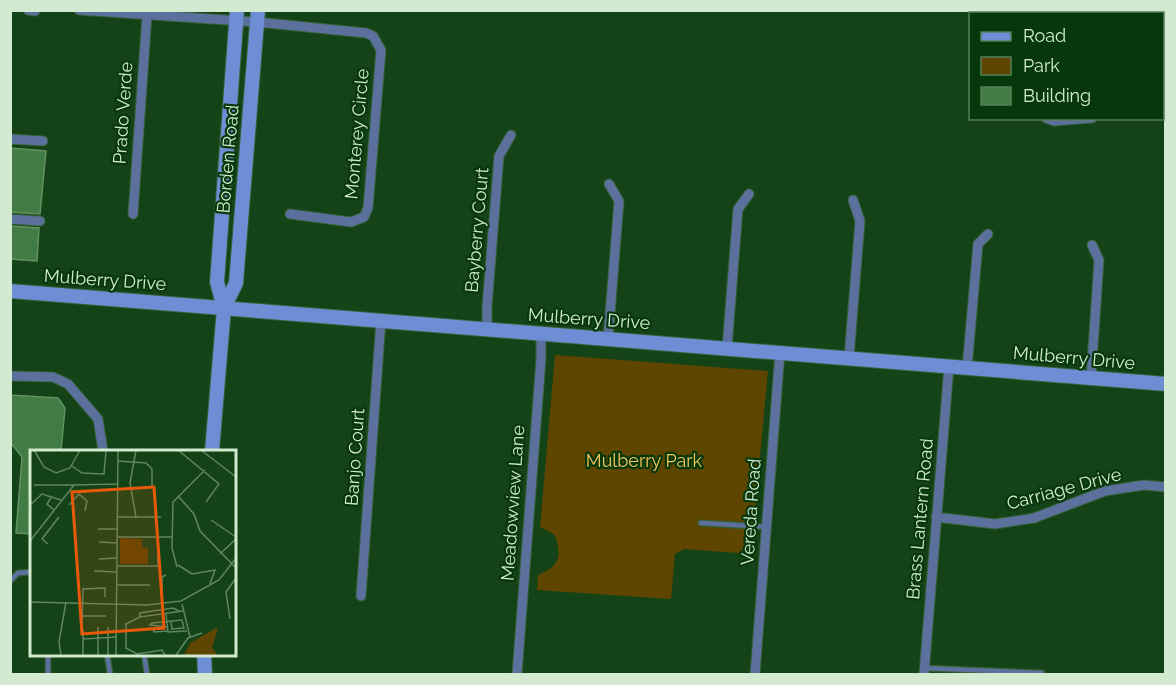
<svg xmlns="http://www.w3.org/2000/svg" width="1176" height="685" font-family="Raleway,sans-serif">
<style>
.green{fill:#5e4500}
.building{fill:#427b43;stroke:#629262;stroke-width:1.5}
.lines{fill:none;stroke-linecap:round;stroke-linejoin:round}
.lane-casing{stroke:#366138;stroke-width:7}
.street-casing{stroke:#366138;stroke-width:11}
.secondary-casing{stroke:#366138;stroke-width:16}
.lane{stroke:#5b709c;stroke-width:4.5}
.street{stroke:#5b709c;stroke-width:9}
.secondary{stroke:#6d8ed4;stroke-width:14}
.labels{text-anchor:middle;stroke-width:4.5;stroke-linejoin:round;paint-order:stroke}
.street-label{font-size:18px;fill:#d1ead0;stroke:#07380c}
.park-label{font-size:18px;fill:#f4c45a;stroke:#07380c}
.inset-road{fill:none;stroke:#608661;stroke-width:1.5}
.view{fill:#e8590c;fill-opacity:0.15;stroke:#e8590c;stroke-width:3}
.inset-edge{fill:none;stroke:#d1ead0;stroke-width:3}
</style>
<rect width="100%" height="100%" fill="#144317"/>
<path class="green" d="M555,355L768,371L751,554L684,549L675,554L671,599L537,590L538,575C560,566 562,557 555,535L540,527Z"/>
<path class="building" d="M10,148L46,151L40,214L10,212Z
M10,226L39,228L37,261L10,259Z
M10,395L58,398L65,408L61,451H32V534L16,533L22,457L10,442Z"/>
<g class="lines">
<g class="lane-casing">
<path id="lane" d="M701,523L767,527
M10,581L18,573L32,572
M48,654V674
M107,654L110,674
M144,654L147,674
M924,668L1042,673"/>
</g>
<g class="street-casing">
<path id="street" d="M28,10L35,11
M79,10L257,22L366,33L373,36L381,50L368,208L364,217L351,222L290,214
M1126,10L1129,14
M1046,118L1054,121L1092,118
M10,139L43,141
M133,214L147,15
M10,219L40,221
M487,330V307L499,156L511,135
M608,339L619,201L609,184
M727,348L738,209L749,194
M849,358L860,221L853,200
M967,368L978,244L988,234
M10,376L53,377L68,384L98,419L103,451
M1091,377L1099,260L1092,245
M936,517L995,524L1034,518L1105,491L1144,485L1166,487
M361,596L381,320
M517,674L541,359V333
M755,674L780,352
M924,674L949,366"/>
</g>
<g class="secondary-casing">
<path id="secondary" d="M10,291L1166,384
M224,308L217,282L237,10
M212,451L224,308L236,283L258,10
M204,654L205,674"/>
</g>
<use href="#lane" class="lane"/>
<use href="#street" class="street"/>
<use href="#secondary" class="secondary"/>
</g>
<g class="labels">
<g class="street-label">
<text transform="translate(123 113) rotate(-86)" y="6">Prado Verde</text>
<text transform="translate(357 134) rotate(-85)" y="6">Monterey Circle</text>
<text transform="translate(228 159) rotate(-85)" y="6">Borden Road</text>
<text transform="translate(477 230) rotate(-85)" y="6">Bayberry Court</text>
<text transform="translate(105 280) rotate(4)" y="6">Mulberry Drive</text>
<text transform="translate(589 319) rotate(4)" y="6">Mulberry Drive</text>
<text transform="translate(1074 358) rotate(5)" y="6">Mulberry Drive</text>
<text transform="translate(355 457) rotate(-86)" y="6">Banjo Court</text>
<text transform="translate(1064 489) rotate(-15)" y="6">Carriage Drive</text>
<text transform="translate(513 503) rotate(-86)" y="6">Meadowview Lane</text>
<text transform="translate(751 512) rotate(-86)" y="6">Vereda Road</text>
<text transform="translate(920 519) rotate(-85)" y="6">Brass Lantern Road</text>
</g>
<g class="park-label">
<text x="644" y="467">Mulberry Park</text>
</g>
</g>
<g transform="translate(30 450)">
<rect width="206" height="206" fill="#144317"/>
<path d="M90,88L112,89V97L118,98V114H90ZM188,177L182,198L188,205H154L160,193Z" fill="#5e4500"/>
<path class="inset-road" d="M4,0L14,17L26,23L40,18L50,0M148,0L189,34L176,52M171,0L206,27M88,11L116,13L122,19V36M42,16L52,23L74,24L76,0M4,35H44M22,46L17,54L24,60M148,46L164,64L170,81L206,118M0,55L12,44L31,50M39,55L49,44L57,51L55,61M88,67H131M106,67L100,33L106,0M181,70L206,87M68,79H87M87,87H142M0,91L44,35L88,34M69,92L87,93M18,94L12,89L29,67M190,104L206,89M69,109L87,108M128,115V87M148,115L162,124L185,120L180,134M87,116H130M147,117L142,98L143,52L175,20M64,121L87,122M87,135H120M0,152L117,155L151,151L189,130L206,108M132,153V127L136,125M152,154L160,187M149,161L143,158L110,163V167L153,161M136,164L138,182L157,181M52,166H76M110,167L96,174V198L107,204L132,200L135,205M200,169L196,142L206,128M52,174L53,139L75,138V147M138,177L120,175L122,173L152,170L154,178L142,179L141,171M123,178L124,182L138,181M53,179V205M53,189L87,187M31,205L29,192L36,152M68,205V177M78,205V177M86,205L88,0M146,205L158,188L172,183"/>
<path class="view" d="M124,37L134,178L52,184L42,42Z"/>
<rect width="206" height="206" class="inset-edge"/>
</g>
<rect width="1176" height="685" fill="none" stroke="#d1ead0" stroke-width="24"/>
<rect x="969" y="12" width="195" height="108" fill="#07380c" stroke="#587f5a" stroke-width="1.5"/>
<rect x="981" y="32" width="30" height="9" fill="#6d8ed4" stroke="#587f5a" stroke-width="1.5"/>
<text x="1023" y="42" font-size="18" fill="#d1ead0">Road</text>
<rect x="981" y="57" width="30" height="18" fill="#5e4500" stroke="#587f5a" stroke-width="1.5"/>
<text x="1023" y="72" font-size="18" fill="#d1ead0">Park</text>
<rect x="981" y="87" width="30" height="18" fill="#427b43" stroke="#587f5a" stroke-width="1.5"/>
<text x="1023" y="102" font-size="18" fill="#d1ead0">Building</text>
</svg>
